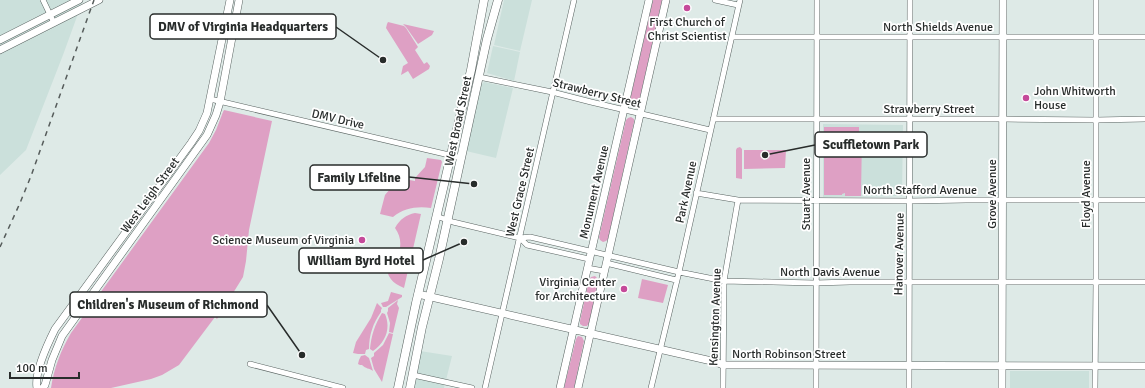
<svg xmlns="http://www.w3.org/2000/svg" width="1145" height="388" font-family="Signika,sans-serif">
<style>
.built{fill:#cbe0db}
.green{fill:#dea0c4}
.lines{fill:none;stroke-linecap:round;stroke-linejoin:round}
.street-casing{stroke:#596361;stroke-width:6}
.secondary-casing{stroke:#596361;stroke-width:8}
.primary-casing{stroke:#596361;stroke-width:9}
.street{stroke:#fff;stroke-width:5}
.secondary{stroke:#fff;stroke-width:7}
.primary{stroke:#fff;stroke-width:8}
.rail{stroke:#565c5b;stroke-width:1.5;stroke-dasharray:5 5;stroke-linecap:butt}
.poi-dot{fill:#c54a9a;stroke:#fff;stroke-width:1.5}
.labels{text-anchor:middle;stroke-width:3.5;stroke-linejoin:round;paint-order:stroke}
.poi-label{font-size:12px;fill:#282c2b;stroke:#fff;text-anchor:end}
.street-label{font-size:12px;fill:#282c2b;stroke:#fff}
.leader{fill:none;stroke:#282c2b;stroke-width:1.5}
.callout-dot{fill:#282c2b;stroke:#fff;stroke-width:1.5}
.callout{fill:#fff;stroke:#282c2b;stroke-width:1.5}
.callout-label{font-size:13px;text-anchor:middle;font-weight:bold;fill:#282c2b}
</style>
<rect width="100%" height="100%" fill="#deeae7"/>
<path class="built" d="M0,0H83L63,55L26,150L0,175Z
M504,0H532L520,51L494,45Z
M493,46L520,52L514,81L487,73Z
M484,82L513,88L496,158L466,151L481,85Z
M823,124L903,125L902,196L823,197Z
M420,351L452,356L444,388H412Z
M1010,371H1089V388H1010Z"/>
<path class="green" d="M653,0H662L639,102L637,105H634L631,103L630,100Z
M388,22L404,26L406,28L418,47L415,50L424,64L427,62L430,66L429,69L413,79L408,71L401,75L403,66L408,63L386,28L387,24Z
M403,24L434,31L432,35L418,44L406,27Z
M224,110L272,121L249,230L246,261L243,277L217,319L215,317L179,365L162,375L151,379L111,388H51C54,368 61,350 71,333L209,143L216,130L223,112Z
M631,117L634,119V122L608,239L606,241L603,242L600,240L599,237L626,120L628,118Z
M824,127H859V135H862L861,196H845V193L842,194V195H824Z
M740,147L742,149V179L736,178V150L737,148Z
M744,150H786L785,168L744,169Z
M427,158L441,160L442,162L431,208C417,206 404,208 393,217L380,214L385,195L399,178L415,181V178L425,167Z
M415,213L421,214L404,288C392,283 387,277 386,264C402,258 404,240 395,228C400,219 406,215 415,213Z
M595,276L597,278L598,282L589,323L587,326H583L580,324V321L589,280L591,277Z
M642,279L668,285L663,303L638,298Z
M391,292L402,295V297L386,307H383L381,303L388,301Z
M398,300L397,304L399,308L393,333L389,332L390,323L387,313L388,311V308Z
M377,303L382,308L381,310V312C373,323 369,335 369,349L366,350L365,354H358L353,353L356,342L371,318Z
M382,313L385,314C391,328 386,342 373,351L370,349C371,336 375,324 382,313Z
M389,333L393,334L382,382L374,369L371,358L374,356V353L383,345Z
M578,336L582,337L584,341L574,388H564L576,339Z
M365,355L369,358L373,371C369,368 366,369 362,365H360L358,364L359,360L361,356Z"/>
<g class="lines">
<g class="street-casing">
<path id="street" d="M43,0L54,23
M715,0L738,5
M732,37H1145
M479,77L552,92L591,102L710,130
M210,99L462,158
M713,119H1003L1096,120L1145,119
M696,193L738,200L910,201L966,200H1145
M436,216L453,222L520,238L530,237L679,272L724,281L815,283L850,282H1145
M520,238L527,245L589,259
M606,263L676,280
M587,268L604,271
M250,364L343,388
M413,375L472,388
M485,388L574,0
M651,388L679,272L740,0
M723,388L724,281L738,200
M816,388L817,0
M909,388L910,0
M1095,388L1096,282V0"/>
</g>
<g class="secondary-casing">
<path id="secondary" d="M0,40L79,0
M0,50L99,0
M418,294L716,362L723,365L1145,366
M37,388C34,372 48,343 55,329L191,143L199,131L207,113L230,0
M43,388L45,385L52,360L62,336L207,135L216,115L220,102L239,0
M560,388L649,0
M578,388L666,0
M1002,388L1003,0"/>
</g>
<g class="primary-casing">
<path id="primary" d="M398,388L416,303L471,70L484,0
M410,388L422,327L439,259L487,39L498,0"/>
</g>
<use href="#street" class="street"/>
<use href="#secondary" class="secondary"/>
<use href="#primary" class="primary"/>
<path class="rail" d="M0,247L20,203L31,176L94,0"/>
</g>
<g class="poi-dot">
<circle cx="687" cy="8" r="4"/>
<circle cx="1026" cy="98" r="4"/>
<circle cx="362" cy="240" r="4"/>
<circle cx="624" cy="289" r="4"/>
</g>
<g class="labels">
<g class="poi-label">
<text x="687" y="26" text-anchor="middle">First Church of<tspan x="687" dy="14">Christ Scientist</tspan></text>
<text x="1034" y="95" text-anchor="start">John Whitworth<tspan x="1034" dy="14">House</tspan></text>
<text x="354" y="244">Science Museum of Virginia</text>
<text x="616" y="286">Virginia Center<tspan x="616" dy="14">for Architecture</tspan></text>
</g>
<g class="street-label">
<text x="938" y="31">North Shields Avenue</text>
<text transform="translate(597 93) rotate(14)" y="4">Strawberry Street</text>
<text x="929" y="113">Strawberry Street</text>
<text transform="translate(338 119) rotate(13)" y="4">DMV Drive</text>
<text transform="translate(458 121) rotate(-78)" y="4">West Broad Street</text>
<text x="920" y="194">North Stafford Avenue</text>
<text transform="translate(520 192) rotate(-77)" y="4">West Grace Street</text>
<text transform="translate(594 192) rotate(-77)" y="4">Monument Avenue</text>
<text transform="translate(686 192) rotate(-78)" y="4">Park Avenue</text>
<text transform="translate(806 194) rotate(-90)" y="4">Stuart Avenue</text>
<text transform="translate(992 194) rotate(-90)" y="4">Grove Avenue</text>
<text transform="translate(1086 194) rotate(-90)" y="4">Floyd Avenue</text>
<text transform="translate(150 195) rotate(-54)" y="4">West Leigh Street</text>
<text transform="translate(899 254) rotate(-89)" y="4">Hanover Avenue</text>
<text x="830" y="276">North Davis Avenue</text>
<text transform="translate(715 317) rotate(-88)" y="4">Kensington Avenue</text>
<text x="789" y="358">North Robinson Street</text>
</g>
</g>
<path class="leader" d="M383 60L336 27M765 155L815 145M474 184L409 177M464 242L423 260M302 355L267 305"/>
<g class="callout-dot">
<circle cx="383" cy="60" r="4"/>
<circle cx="765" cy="155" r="4"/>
<circle cx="474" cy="184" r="4"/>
<circle cx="464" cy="242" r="4"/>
<circle cx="302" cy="355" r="4"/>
</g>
<g class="callout">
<rect x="150" y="14" width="186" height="25" rx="4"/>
<rect x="815" y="132" width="112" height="25" rx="4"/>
<rect x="310" y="165" width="99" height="25" rx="4"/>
<rect x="299" y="248" width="124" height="25" rx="4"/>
<rect x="70" y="292" width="197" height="25" rx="4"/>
</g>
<g class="callout-label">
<text x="243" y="31">DMV of Virginia Headquarters</text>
<text x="871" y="149">Scuffletown Park</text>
<text x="359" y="182">Family Lifeline</text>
<text x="361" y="265">William Byrd Hotel</text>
<text x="168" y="309">Children's Museum of Richmond</text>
</g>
<path d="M10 372v6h69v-6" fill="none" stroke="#282c2b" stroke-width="2"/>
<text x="16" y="372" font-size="12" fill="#282c2b" stroke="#ffffff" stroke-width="3" paint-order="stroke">100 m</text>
</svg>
